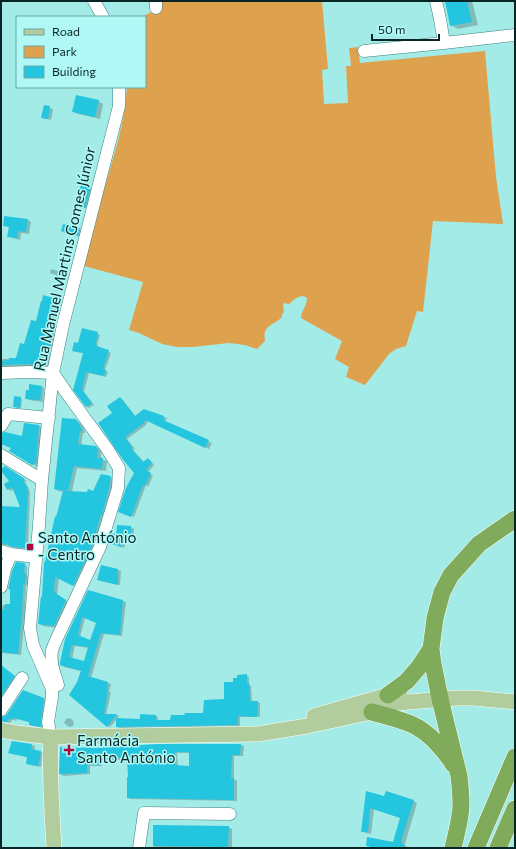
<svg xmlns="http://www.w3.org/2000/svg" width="516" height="849" font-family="Commissioner,sans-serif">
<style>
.green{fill:#dea24f}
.shadow{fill:#0003;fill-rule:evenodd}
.building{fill:#24c5df;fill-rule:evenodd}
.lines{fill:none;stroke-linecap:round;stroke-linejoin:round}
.minor-casing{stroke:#3b8280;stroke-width:13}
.major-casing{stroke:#fff;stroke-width:16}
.highway-casing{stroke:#fff;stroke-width:18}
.minor{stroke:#fff;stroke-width:12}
.major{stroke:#b2cd9d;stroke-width:15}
.highway{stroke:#7fab5b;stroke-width:17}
.poi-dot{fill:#a60c3d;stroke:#b0f8f5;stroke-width:1.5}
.labels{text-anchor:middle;stroke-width:3;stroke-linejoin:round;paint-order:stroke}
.street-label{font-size:15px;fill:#072525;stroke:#b0f8f5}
.poi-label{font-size:15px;fill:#072525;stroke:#b0f8f5;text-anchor:start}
</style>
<rect width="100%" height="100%" fill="#a3ebe7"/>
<path class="green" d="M162,1H322L328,69L322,70L324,104L348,103L346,66H351L349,48L358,47L360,63L485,51L496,177L503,224L433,221L423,312L417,311L406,346L396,349L389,354L365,385L346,377L349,367L335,359L342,341L301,318C301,311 307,306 307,298C300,293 294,300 289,304L284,303L283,306L284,312L282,314V317C273,326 262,325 265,341L257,349L245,345L229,343L193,347H177L162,344L139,333L129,330L143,282L84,266C90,240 97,215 104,189C114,156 125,122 127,87H145V17H142L153,11L162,10Z"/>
<path class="shadow" d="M445,1H472L478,25L458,29L451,25Z
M98,101L103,104L100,119L78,114L73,111Z
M44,106L53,109L51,120L42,118Z
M90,187L93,189L88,209L84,208L83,199L79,197Z
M28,220L31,222L29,234L21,233L20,240L12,238L9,237L10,228L4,225Z
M80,229L83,231L81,237L65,233L62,231Z
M51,269L62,272L61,277L50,273Z
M44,296L60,302L53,326L58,328L49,366H31L4,367L1,368V359H17L36,323Z
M83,329L100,335L97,345L99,346L98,348L111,353L105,370L108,372L106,377L89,373L84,392L94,405L89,408L87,407L74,389L84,353L76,352L73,351L79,345Z
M41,386L44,388L43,402L29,400L26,398Z
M15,397L22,399L21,408L15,407Z
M120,398L123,400L136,417L144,410L164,417L167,418L165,422L212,443L209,449L148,421L146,425L127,439L135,449L133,450L144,462L148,459L151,461L154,465L148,472L153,476L148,487L146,485L134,517L122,513L135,472L113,413Z
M76,420L80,423L84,428L85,433H83L81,446L96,447L100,449L101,452V459L107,461L106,471L77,468L72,492H94L111,477L114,479L96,546L77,587L59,578L57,595L70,603L58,628L43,626L39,624L57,518L64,492L58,491L55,489Z
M39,426L42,428L39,465L37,467L10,451L12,448L1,444V434L23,437Z
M5,467L27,481L25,482L29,489L30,493L28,549L16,548L7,545H3L1,544V507L22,508L14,489L11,491L8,489L10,482Z
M131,527L134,529V535L128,534L124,548L110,543L117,536Z
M24,564L27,566V575L28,576V585H26L25,617L21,655L2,653L1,657V605L11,606V590L9,589Z
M102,566L118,570L121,571L120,585L100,581L98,580Z
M89,591L123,601L126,602L122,636L104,634L91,678L108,683L111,684L109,692H111L106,715H117L119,716L117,719L141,720L156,716L158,717V721H171L204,714L225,700L234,682L247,676L249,677V684L251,686L252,702H257L260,703V717H240V726L119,728L117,726V719L110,727L107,726L78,682L81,671L64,667L61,665ZM85,618L97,622L91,641L80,637ZM75,646L89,648L85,662L72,659Z
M1,665L10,674L17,678L1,702Z
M44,699L47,701L44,728L33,726L30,725V722L17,719L16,721L13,719L10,723L6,722L1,723V718Z
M70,718L74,722L73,726L69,727L64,723L66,719Z
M13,742L32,745L35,746L34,751L41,752L43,753L41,767L30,765L27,763L28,757L12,754L9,753Z
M241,745L244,746L243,756H234V779L237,781V801L131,799L128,798L129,778L128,759L102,761V766H90V774L64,776L60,774L97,749ZM177,753H190V767L178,766Z
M367,793L385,798L387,793L414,801L417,803L405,844V846L410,848H373L367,845L394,843L401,818L374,809L371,834L366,833L362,831Z
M154,826L228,827L232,829V848H154Z"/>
<path class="building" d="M445,1H467L472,22L450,26Z
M76,95L99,100L95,117L72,112Z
M44,105L50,106L48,119L41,118Z
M81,184L91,186L85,208L80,206L82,198L78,197Z
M4,216L28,219L26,232L18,231L17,238L7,237L9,227L3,226Z
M63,224L80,228L78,236L61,231Z
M43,295L57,299L51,325L55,326L46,365L28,364L1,365V361L9,360V358H16L20,343L24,344L31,320L36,321L41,301H42Z
M82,328L98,332L96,344H97L96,346L109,350L103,369L106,370L104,376L86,372L82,390L92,403L86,407L73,390L83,353L72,351L74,342L78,343Z
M29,384L42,386L40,400L25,399L26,390H29Z
M14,396L21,397L20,408L13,407Z
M120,397L135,416L144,409L164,416L163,420L209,440L205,448L145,420L144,423L125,437L132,447L131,448L143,462L148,458L152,463L146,470L151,473L145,486L143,485L131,517L118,512L126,488L134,473L121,457L98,423L112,413L107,406Z
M62,418L76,419L80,425L82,431H80L78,444L96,446L98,449L97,458H103L102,469L74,466L68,491L87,492L88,489L93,491L101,474L111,476L109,489L102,515L101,514L93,544L73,586L55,577L54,592L66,600L54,626L38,624L41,596L42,597L44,562H45L55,516L56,517L63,491H66L54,489Z
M24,423L39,425L36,463L32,465L9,451L11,448L1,444V433L5,432L22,436Z
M5,466L25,479L23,480L27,487L28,491L25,548L13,547L5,544L1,542V506L20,507L12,487L7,490L4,484L9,481L1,471V469Z
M117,525L131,526V534L124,533L121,547L109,543L112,533L116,535Z
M16,562L25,563L24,573H26L25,584H23L22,615L18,654L1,652V609L4,610L5,604H10V589H8L12,571Z
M101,565L118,569V585L97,580Z
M88,590L123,600L120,635L101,633L88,676L108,682L107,689L108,690L104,714H117L107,727L69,695L77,682L81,671L60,665V663L65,639ZM82,617L96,623L90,640L78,635ZM72,645L88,647L84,661L69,657Z
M1,665L15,676L1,696Z
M247,674V683H249L250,701H258L257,717L238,716V725L116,727V718L140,719V714L156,715V720H170L171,715H185L184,713H203L204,700L224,699V682H233V678H237V675Z
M23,690L44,698L41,721V727L29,725V722L14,718L13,720L10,718L7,722L1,721V717L5,716L7,714Z
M12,741L32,744L31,749L41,751L38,766L26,764L27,757L8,753Z
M157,744H241L240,755H232L231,778H234V800L127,798V777H128L127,757L99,759V765L87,764V773L59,774L60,747L97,748ZM175,752H189V766L175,765Z
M366,791L384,796L386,791L414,800L401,841L402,842V844L405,845L404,848H376L366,846L367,837L393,842L400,818L370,808L368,832H361Z
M153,825L229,826L228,847L153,846Z"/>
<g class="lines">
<g class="minor-casing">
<path id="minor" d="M94,1L103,17
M156,1V8
M436,1L440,19L444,43
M364,51L444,43L515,35
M1,373L28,372L53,373
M53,373L68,395L108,450L119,468L118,488L100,547L58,636C56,641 53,646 52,651C50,664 55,674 58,685
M1,426L8,414L49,418
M1,455L42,480
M1,551L11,554L36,557
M1,587L5,569L11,554
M1,710L22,678
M51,737L48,722L52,697V689L33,645L30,628L39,525L42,480L53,373L63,325L119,106V87
M139,848L144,813L230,814"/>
</g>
<g class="major-casing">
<path id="major" d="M314,716L388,695L400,693
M1,730L17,733L51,737L258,734L307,726L372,712L397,703L456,698H473L515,702
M51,737C49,774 52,811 54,848"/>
</g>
<g class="highway-casing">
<path id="highway" d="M388,695L407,681L419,667L431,649
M372,712C386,716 400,719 413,725C428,732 445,750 453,764
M453,848C456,834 461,819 461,804C461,795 460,785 459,776L441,703L433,664L431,649L435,618L442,592L451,575L479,544L515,519
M476,848L515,757
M498,848L515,809"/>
</g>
<use href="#minor" class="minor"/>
<use href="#major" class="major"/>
<use href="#highway" class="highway"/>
</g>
<g class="poi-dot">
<rect x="26" y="543" width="8" height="8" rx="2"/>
<path d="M67 744h4v4h4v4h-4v4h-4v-4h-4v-4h4z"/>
</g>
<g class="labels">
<g class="street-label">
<text transform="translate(65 259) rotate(-77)" y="5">Rua Manuel Martins Gomes Júnior</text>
</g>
<g class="poi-label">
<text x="38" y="543">Santo António<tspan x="38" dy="17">- Centro</tspan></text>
<text x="77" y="746">Farmácia<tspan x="77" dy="17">Santo António</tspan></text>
</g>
</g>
<rect width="516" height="849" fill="none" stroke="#072525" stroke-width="4"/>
<rect x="16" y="16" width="130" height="72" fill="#b0f8f5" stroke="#6ca4a2"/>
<rect x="24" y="29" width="20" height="6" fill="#b2cd9d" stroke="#6ca4a2"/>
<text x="52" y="36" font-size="12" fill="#072525">Road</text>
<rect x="24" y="46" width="20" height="12" fill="#dea24f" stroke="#6ca4a2"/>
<text x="52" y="56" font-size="12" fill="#072525">Park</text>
<rect x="24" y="66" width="20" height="12" fill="#24c5df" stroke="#6ca4a2"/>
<text x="52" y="76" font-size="12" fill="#072525">Building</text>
<path d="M372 34v6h67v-6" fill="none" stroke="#072525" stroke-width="2"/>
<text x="378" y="34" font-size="12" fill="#072525" stroke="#b0f8f5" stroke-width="3" paint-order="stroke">50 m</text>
</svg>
